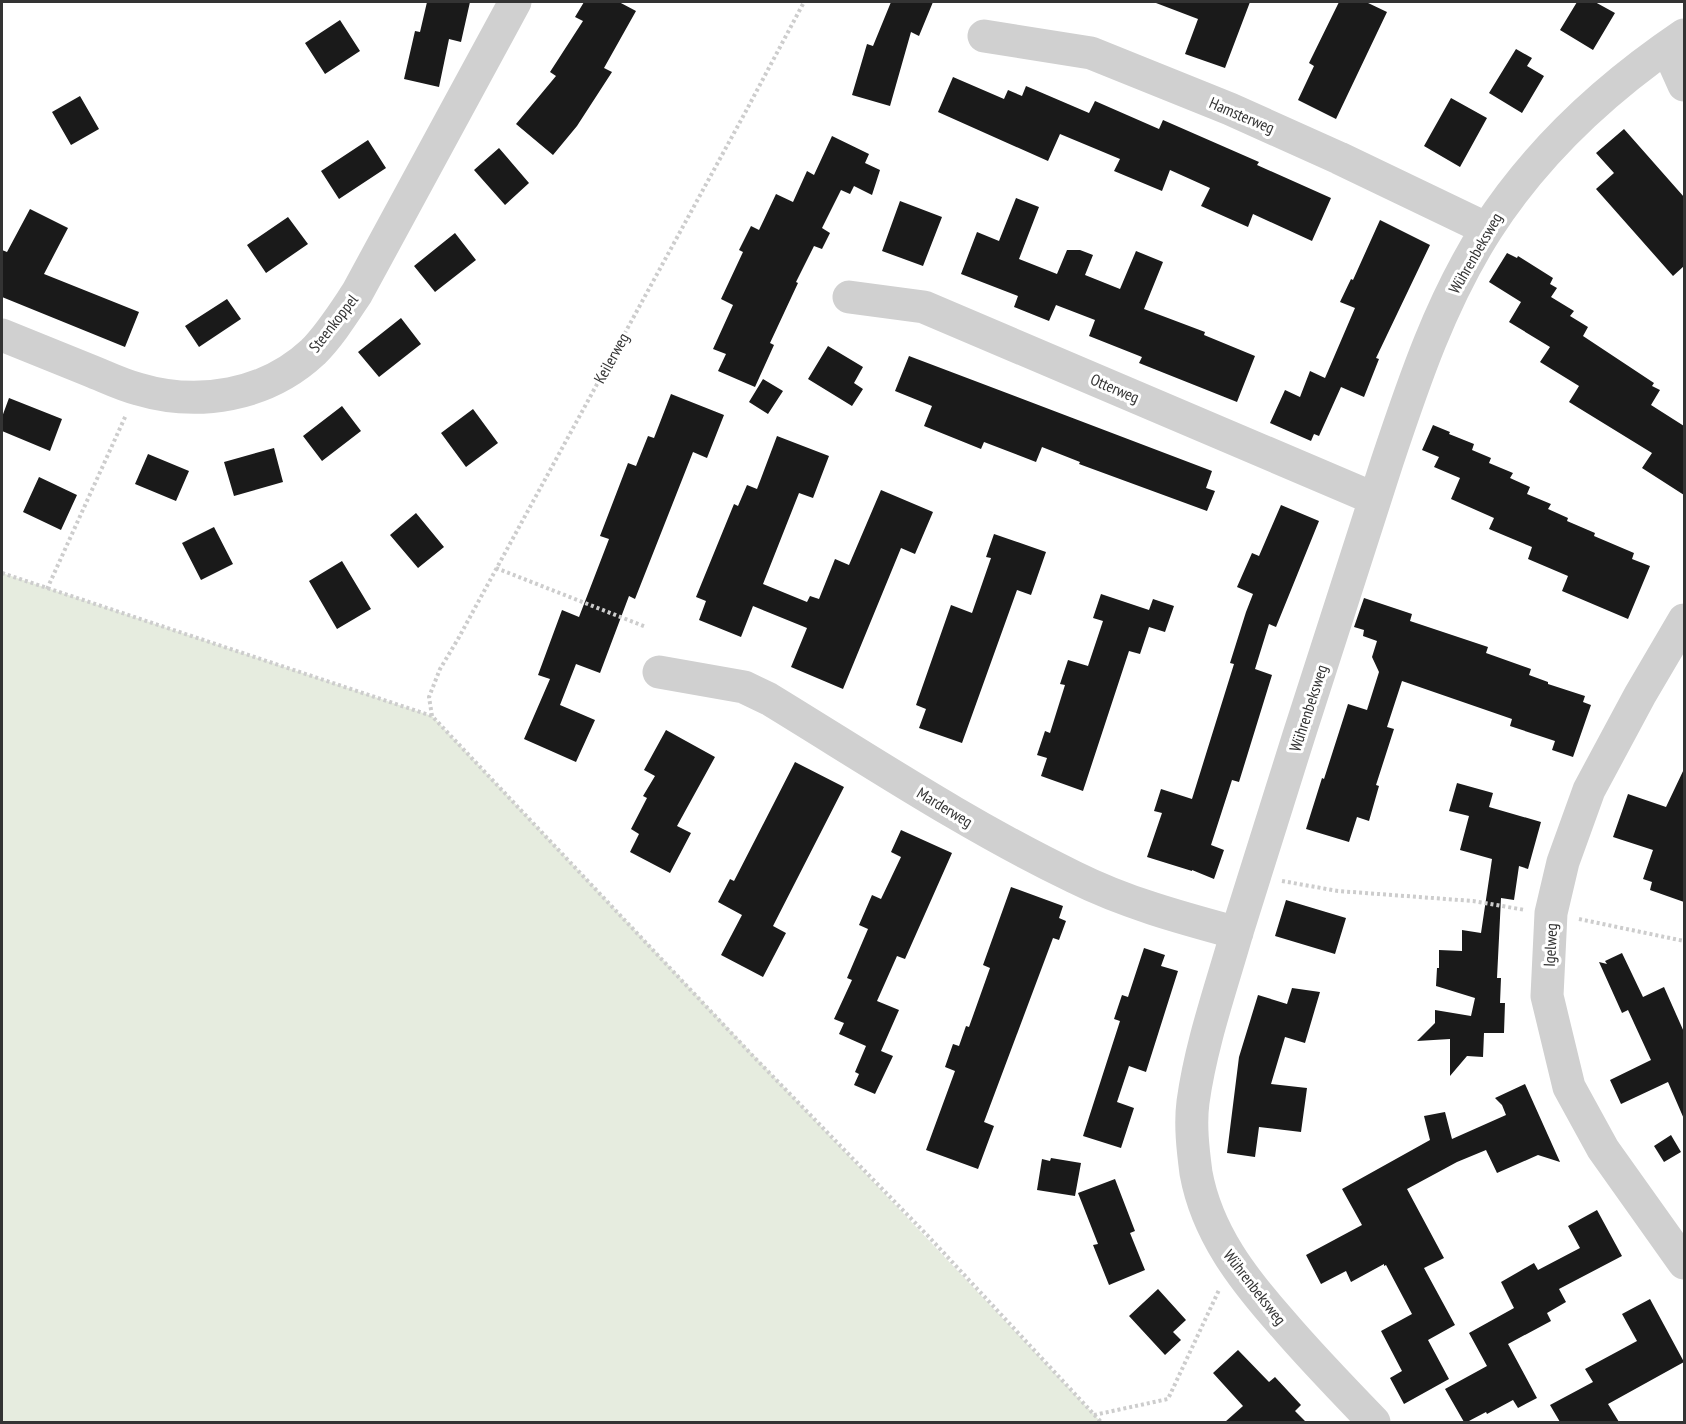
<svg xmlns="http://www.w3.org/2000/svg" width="1686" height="1424" font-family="'PT Sans Narrow',sans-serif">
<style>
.green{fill:#e6ecdf}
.building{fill:#1a1a1a}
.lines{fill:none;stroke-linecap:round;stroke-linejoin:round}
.path{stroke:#cdcdcd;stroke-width:4;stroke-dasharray:3 3;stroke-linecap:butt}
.minor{stroke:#d0d0d0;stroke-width:33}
.labels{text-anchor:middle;stroke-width:6;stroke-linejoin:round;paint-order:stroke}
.street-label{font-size:16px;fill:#333;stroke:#fff}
</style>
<rect width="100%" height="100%" fill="#fff"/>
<path class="green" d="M2,573L432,716L1101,1422H2Z"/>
<path class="building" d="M427,2H470L461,42L449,39L439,87L404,79L415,31L420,32Z
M584,2H619L636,11L604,68L612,72L577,126L553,155L516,124L556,76L550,72L583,21L575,17Z
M891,2H933L919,36L911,32L890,106L852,95L867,44L873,46Z
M1156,2H1250L1225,68L1185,54L1198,19L1156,3Z
M1339,2H1366L1387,12L1336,119L1298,100L1314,66L1309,63Z
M1577,2H1595L1615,13L1593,50L1560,30Z
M340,20L360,51L325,74L305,43Z
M1516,49L1532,58L1527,66L1544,76L1522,113L1489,93Z
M953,77L1004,99L1008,90L1022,96L1026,86L1089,113L1095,101L1159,129L1163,120L1259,162L1257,165L1331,198L1312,241L1253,214L1248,227L1201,206L1210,188L1170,170L1162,191L1114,171L1120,159L1060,134L1048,161L938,112Z
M80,96L99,129L71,145L52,112Z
M1451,98L1487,118L1460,167L1424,146Z
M1624,129L1684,197V266L1673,276L1596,189L1614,173L1596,153Z
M832,136L869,154L865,163L880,170L872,195L854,186L850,194L841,190L822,228L830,233L822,249L814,246L796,282L798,283L770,343L774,345L755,387L718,371L726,354L713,349L733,305L721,299L743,252L739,250L751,226L759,230L776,194L793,202L807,171L814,175Z
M368,140L386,168L339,199L321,171Z
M499,148L529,183L505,205L474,170Z
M1016,198L1039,207L1019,259L1057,274L1067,250H1080L1093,255L1085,275L1120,289L1136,251L1163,262L1144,309L1205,332L1204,335L1255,356L1237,402L1139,363L1142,357L1089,336L1095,320L1056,305L1049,321L1014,307L1018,296L961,274L977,232L999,241Z
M900,201L942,217L923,266L882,251Z
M30,209L68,228L44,274L139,312L125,347L2,297V250L7,252Z
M288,217L308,244L266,273L247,245Z
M1380,220L1430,245L1376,358L1379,359L1364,397L1341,387L1319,436L1314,434L1311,441L1270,423L1285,390L1300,397L1310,371L1325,378L1355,308L1340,302L1351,279L1353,280Z
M455,233L476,260L435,292L414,266Z
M1507,253L1517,258L1518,256L1553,278L1550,284L1557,288L1551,297L1574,311L1570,316L1588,327L1583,336L1654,383L1652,386L1660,390L1651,405L1684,426V495L1642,468L1652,453L1569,402L1579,386L1540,362L1550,347L1509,322L1521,302L1489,282Z
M227,299L241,319L199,347L185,326Z
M401,318L421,344L379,377L358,352Z
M828,346L863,367L854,383L863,389L852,406L808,379Z
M909,356L1212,471L1206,488L1215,491L1207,511L1079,464L1080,462L1042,447L1036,462L984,442L981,449L924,426L932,406L895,391Z
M763,379L783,391L768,414L749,402Z
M671,394L724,415L707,458L693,452L635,599L629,596L600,673L576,664L560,705L595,720L576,762L524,739L550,679L538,675L562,610L579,617L609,539L600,536L628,463L636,466L648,436L654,438Z
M9,398L62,419L50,451L2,431V417Z
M342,406L361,431L322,461L303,436Z
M473,409L498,443L466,467L441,433Z
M1433,425L1450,432L1449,434L1474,444L1472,450L1491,458L1489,463L1513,473L1510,478L1530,487L1527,494L1551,504L1548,509L1568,518L1567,521L1595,533L1594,536L1634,553L1632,559L1650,566L1628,619L1562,591L1568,576L1528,559L1532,547L1489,529L1494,518L1451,499L1460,478L1434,467L1439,457L1422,450Z
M777,436L829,456L813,498L799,493L763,584L807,602L810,596L819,599L835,559L849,565L881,490L933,512L915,554L901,548L843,689L791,667L807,628L753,606L741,637L699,620L706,601L696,597L734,504L738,506L747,485L757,489Z
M274,448L283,482L234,496L224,462Z
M148,454L189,471L176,501L135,484Z
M39,477L77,495L61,530L23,512Z
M1281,505L1319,521L1276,627L1269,624L1255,669L1272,675L1239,782L1232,780L1211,845L1224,850L1214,879L1192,870V871L1147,857L1162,813L1154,811L1161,789L1192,799L1234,664L1230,663L1246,612L1253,594L1237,587L1252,553L1259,556Z
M416,513L444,547L418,568L390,535Z
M214,527L233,564L201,580L182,543Z
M994,534L1046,552L1031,595L1017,590L962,743L919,728L926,709L916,705L951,605L972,613L991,558L986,557Z
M342,561L371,609L337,629L309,581Z
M1101,594L1149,610L1153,599L1174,606L1165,632L1149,627L1140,654L1129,651L1083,791L1041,776L1047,758L1037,755L1045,731L1050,733L1065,685L1060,684L1068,660L1088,666L1103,621L1093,618Z
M1364,598L1412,614L1410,621L1488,647L1486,653L1531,669L1529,675L1548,682V684L1585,696L1583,702L1591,705L1573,757L1552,750L1555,741L1510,726L1512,719L1402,681L1387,727L1394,729L1376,785L1379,786L1369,821L1357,817L1349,842L1306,829L1322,778L1324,779L1348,704L1367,710L1379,672L1372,657L1377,641L1363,636L1364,630L1354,627Z
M666,730L715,757L677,826L691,833L670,873L630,852L639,834L631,829L647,798L643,796L655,776L644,770Z
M795,762L844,787L773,926L786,933L763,977L721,955L742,915L718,902L730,879L734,881Z
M1684,769V902L1650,890L1652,882L1643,879L1653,850L1613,837L1628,794L1666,807Z
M1457,783L1493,793L1489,807L1541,822L1528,869L1519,866L1514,900L1501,898L1497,978H1501L1500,1003H1505L1504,1033H1484L1483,1057L1467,1056L1450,1076V1039L1417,1041L1435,1023V1010L1471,1016L1475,998L1436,986L1437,968H1439V950L1462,951V930L1481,933L1492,859L1460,850L1469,816L1449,811Z
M901,830L952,853L905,959L897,956L877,1001L899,1010L881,1051L893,1056L875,1094L854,1085L859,1074L855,1072L866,1046L839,1034L844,1023L834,1019L852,980L847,978L868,929L859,925L872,895L881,899L901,857L891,852Z
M1011,887L1063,906L1059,918L1066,921L1059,940L1053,938L984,1122L994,1126L978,1169L926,1150L955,1071L945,1067L953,1044L959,1046L966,1026L969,1027L990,968L983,965Z
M1286,900L1346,918L1335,954L1275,936Z
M1144,948L1165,955L1161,966L1178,971L1146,1072L1129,1066L1117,1102L1134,1108L1121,1148L1083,1136L1120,1021L1114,1019L1122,995L1128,997Z
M1622,953L1643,997L1664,987L1684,1032V1119L1668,1082L1621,1104L1610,1080L1651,1060L1628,1010L1622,1013L1599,962L1607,964L1605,961Z
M1292,988L1320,992L1305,1043L1285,1037L1271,1084L1307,1088L1301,1132L1259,1127L1255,1157L1227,1153L1239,1057L1258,995L1287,1004Z
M1525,1084L1560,1162L1538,1155L1497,1173L1486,1150L1457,1162L1407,1189L1444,1258L1424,1268L1455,1325L1428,1340L1449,1379L1404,1404L1390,1378L1402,1371L1381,1331L1412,1314L1386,1265L1384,1266V1264L1351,1282L1346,1271L1321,1284L1306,1255L1362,1225L1342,1189L1430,1140L1424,1116L1445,1112L1452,1139L1506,1115L1502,1105L1495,1098Z
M1671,1135L1681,1152L1664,1162L1654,1146Z
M1051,1158L1081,1163L1075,1196L1037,1190L1042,1159L1050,1161Z
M1115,1179L1135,1231L1130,1233L1145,1270L1109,1285L1093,1245L1098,1244L1078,1193Z
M1597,1210L1622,1256L1559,1289L1566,1302L1547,1313L1551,1321L1508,1344L1537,1398L1518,1408L1513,1400L1487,1414L1486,1412L1467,1422H1464L1445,1389L1487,1366L1469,1333L1514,1308L1501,1282L1534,1263L1538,1270L1580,1248L1568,1226Z
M1158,1289L1186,1320L1173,1332L1181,1340L1165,1355L1129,1316Z
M1650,1299L1684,1362L1608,1404L1619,1422H1560L1550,1405L1593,1382L1585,1369L1637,1341L1622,1314Z
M1238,1350L1269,1382L1275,1377L1301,1405L1295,1411L1306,1422H1225L1243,1406L1213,1373Z"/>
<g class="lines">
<path class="path" d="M496,568L646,627
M2,573L432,716L753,1056L929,1237L1101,1422
M47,589L126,415
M432,716L429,697L440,669L458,639L746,111L804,2
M1282,881L1338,891L1473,901L1525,910
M1579,919L1684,941
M1094,1415L1168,1399L1219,1290"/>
<path class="minor" d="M984,36L1091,53L1230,109L1339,158L1487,229
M1667,47L1684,85
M849,297L924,307L1375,499
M2,335C31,347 61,359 91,371C106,377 122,385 138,389C198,407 266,396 313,352C330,335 343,314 357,293L515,2
M1684,620L1640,695L1589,790L1563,862L1551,913L1547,996L1569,1087L1603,1149L1684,1263
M659,672L744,687L769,699C869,760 968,826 1074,877C1126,903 1182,918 1237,933
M1374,1422C1343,1390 1311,1357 1282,1323C1243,1279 1207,1233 1196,1173C1193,1150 1190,1125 1193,1102C1201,1044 1221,988 1237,932C1258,866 1278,801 1299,735C1328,644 1357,553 1387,462C1414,381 1441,301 1487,229C1538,150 1607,87 1684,35"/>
</g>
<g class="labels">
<g class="street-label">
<text transform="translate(1242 115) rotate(23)" y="6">Hamsterweg</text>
<text transform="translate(1475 253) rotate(-60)" y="6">Wührenbeksweg</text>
<text transform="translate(333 323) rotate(-52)" y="6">Steenkoppel</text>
<text transform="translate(611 358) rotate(-61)" y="6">Keilerweg</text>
<text transform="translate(1115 388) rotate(23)" y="6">Otterweg</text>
<text transform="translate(1308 708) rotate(-72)" y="6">Wührenbeksweg</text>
<text transform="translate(945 807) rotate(31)" y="6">Marderweg</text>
<text transform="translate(1550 945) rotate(-87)" y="6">Igelweg</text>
<text transform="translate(1255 1287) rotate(52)" y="6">Wührenbeksweg</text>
</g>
</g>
<rect width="1686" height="1424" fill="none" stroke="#333333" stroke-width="6"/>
</svg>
